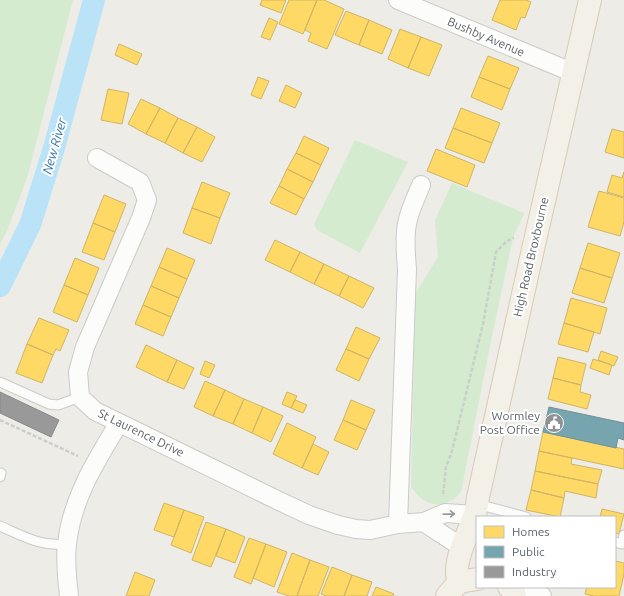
<svg xmlns="http://www.w3.org/2000/svg" width="624" height="596" font-family="Ubuntu,sans-serif">
<style>
.green{fill:#d5ebd0}
.homes{fill:#ffd966;stroke:#ceb566}
.public{fill:#76a5af;stroke:#6e9199}
.industry{fill:#999;stroke:#87888a}
.lines{fill:none;stroke-linecap:round;stroke-linejoin:round}
.canal{stroke:#bbe3f8;stroke-width:22}
.lane-casing{stroke:#cacaca;stroke-width:11}
.street-casing{stroke:#cacaca;stroke-width:20}
.primary-casing{stroke:#d8cab3;stroke-width:24}
.path{stroke:#c9cfca;stroke-width:2.5;stroke-dasharray:4 2;stroke-linecap:butt}
.lane{stroke:#fcfcfb;stroke-width:9}
.street{stroke:#fcfcfb;stroke-width:18}
.primary{stroke:#f3f0e8;stroke-width:22}
.oneway{stroke:#94989b}
.labels{text-anchor:middle;stroke-width:4;stroke-linejoin:round;paint-order:stroke}
.street-label{font-size:12px;fill:#5c6267;stroke:#fff}
.poi-label{font-size:12px;fill:#5c6267;stroke:#fff;text-anchor:end}
.water-label{font-size:13px;font-style:italic;fill:#3376aa;stroke:#fff}
</style>
<rect width="100%" height="100%" fill="#edece7"/>
<path class="green" d="M0,0H73L27,178L7,231L0,244Z
M355,140L408,162L360,253L317,230L314,224Z
M452,183L524,213L513,238L492,336L461,492C451,504 436,509 422,499C418,496 415,491 411,488L415,294L438,257L435,220Z"/>
<path class="homes" d="M262,0H286L281,13L260,5Z
M289,0H317L303,34L279,24Z
M317,0H324L344,9L327,49L308,41L311,33L305,30Z
M500,0H526L531,2L525,18L521,17L516,30L492,20Z
M346,11L369,20L359,45L335,35Z
M269,18L278,22L270,40L261,37Z
M369,20L392,30L382,54L359,45Z
M400,29L421,37L408,68L388,59Z
M421,37L442,45L429,76L408,68Z
M119,44L142,54L137,65L115,55Z
M488,56L519,68L510,89L479,77Z
M258,77L269,81L261,99L251,95Z
M479,77L510,89L502,110L471,97Z
M286,85L302,93L295,108L279,101Z
M108,89L129,93L122,124L101,120Z
M141,99L160,108L146,134L128,124Z
M160,108L178,118L165,143L146,134Z
M461,108L500,123L492,143L453,128Z
M178,118L197,127L183,153L165,143Z
M197,127L215,137L202,162L183,153Z
M453,128L492,143L484,163L445,148Z
M612,129L624,132V158L605,152Z
M304,136L329,148L321,165L296,153Z
M436,149L475,165L467,187L427,171Z
M296,153L321,165L313,182L287,169Z
M287,169L313,182L304,199L279,186Z
M624,172V197L607,192L612,175L622,178Z
M202,182L230,193L220,218L192,208Z
M279,186L304,199L296,215L270,203Z
M599,191L624,198V222L620,236L588,227Z
M104,195L126,204L115,232L93,223Z
M192,208L220,218L211,244L183,233Z
M93,223L115,232L104,260L82,252Z
M275,240L300,252L290,272L265,260Z
M588,243L620,253L612,278L580,268Z
M167,248L195,260L187,279L159,267Z
M300,252L324,264L314,284L290,272Z
M75,258L99,268L88,295L64,285Z
M324,264L349,276L339,296L314,284Z
M159,267L187,279L179,298L151,286Z
M580,268L612,278L604,303L572,293Z
M349,276L374,288L363,308L339,296Z
M64,285L88,295L77,322L53,312Z
M151,286L179,298L171,317L143,305Z
M571,298L607,308L600,334L564,323Z
M143,305L171,317L163,336L135,324Z
M39,318L69,330L60,351L56,349L53,355L27,344Z
M564,323L594,332L588,352L558,344Z
M356,327L380,338L369,359L346,349Z
M27,344L53,355L42,383L16,373Z
M146,345L177,360L167,382L136,367Z
M346,349L369,359L359,381L336,370Z
M601,351L618,357L614,366L598,360Z
M558,357L586,364L581,385L553,378Z
M593,359L612,365L609,375L590,368Z
M177,360L194,368L184,389L167,382Z
M205,361L215,365L209,378L200,374Z
M553,378L581,385L580,392L591,395L587,409L548,399Z
M205,381L225,390L213,416L194,407Z
M225,390L244,399L233,424L213,416Z
M287,392L297,396L291,408L282,404Z
M244,399L263,407L252,433L233,424Z
M295,400L307,405L303,413L291,408Z
M351,400L375,410L366,430L343,420Z
M263,407L283,416L271,442L252,433Z
M343,420L366,430L357,450L334,440Z
M287,423L316,437L302,468L273,454Z
M543,432L624,449V469L539,451Z
M313,444L329,452L318,475L302,468Z
M539,451L572,458L571,464L602,470L598,484L535,471Z
M535,471L598,484L596,498L565,491L564,498L531,490Z
M531,490L564,498L560,517L526,510Z
M164,503L184,510L174,537L154,530Z
M602,509L624,514L619,534L615,533V517H600Z
M184,510L204,517L191,553L171,545Z
M206,522L226,529L211,567L192,560Z
M226,529L245,537L235,563L216,556Z
M249,538L266,544L251,584L234,577Z
M266,544L287,552L274,587L253,578Z
M292,553L310,560L297,596H289L277,592Z
M310,560L329,567L318,596H297Z
M615,561L624,563V574L619,596H594L585,594L587,587H615Z
M332,567L352,575L344,596H326L321,594Z
M135,572L155,580L149,596H126Z
M352,575L372,582L367,596H344Z
M376,587L394,594L393,596H372Z"/>
<path class="public" d="M549,407L624,423V440L618,438L616,448L543,432Z"/>
<path class="industry" d="M0,392L59,420L51,437L0,413Z"/>
<g class="lines">
<path class="canal" d="M0,286L30,225L54,148L94,0"/>
<g class="lane-casing">
<path id="lane" d="M0,382L49,404L58,405L80,397
M0,477L1,473
M477,504L526,517
M0,526C23,536 41,547 67,544
M615,542L622,544L624,535"/>
</g>
<g class="street-casing">
<path id="street" d="M398,0L574,73
M97,158L140,182L147,200L141,218L85,347L78,372L80,397L95,411L277,500L309,515L338,525L356,529L370,530L398,524L424,522L445,513L475,515
M424,522C436,531 449,538 461,547
M398,524L407,269C406,255 404,239 407,224C409,211 416,198 421,185
M513,589L536,593L542,596
M69,596C67,579 65,560 67,544C72,498 96,461 119,423"/>
</g>
<g class="primary-casing">
<path id="primary" d="M459,582C451,565 468,534 474,517C477,510 477,500 479,493L531,258L590,0
M509,587L513,589L515,596
M447,596L459,582L477,579"/>
</g>
<path class="path" d="M0,420L78,456
M443,494L446,467L452,451L483,324L496,252L507,241L514,238"/>
<use href="#lane" class="lane"/>
<use href="#street" class="street"/>
<use href="#primary" class="primary"/>
</g>
<defs><path id="oneway-shaft" d="M-6 0H5M1.5-3L5.5 0L1.5 3" fill="none" stroke-width="1.6" stroke-linecap="round" stroke-linejoin="round"/></defs>
<use class="oneway" href="#oneway-shaft" transform="translate(449 514) rotate(-2)"/>
<defs>
<g id="civic-disc" transform="scale(1)"><circle r="9.5" fill="#8f9294" stroke="#fff"/><path d="M-.6-6.5H3V-4.5H.6V-3L4-1V1h2V6H-6V1h2V-1L-.6-3ZM-1.2 2.5V6h2.4V2.5Z" fill="#fff"/></g>
</defs>
<g fill-rule="evenodd">
<use href="#civic-disc" x="554" y="423"/>
</g>
<g class="labels">
<g class="street-label">
<text transform="translate(486 37) rotate(23)" y="4">Bushby Avenue</text>
<text transform="translate(531 257) rotate(-77)" y="4">High Road Broxbourne</text>
<text transform="translate(141 433) rotate(26)" y="4">St Laurence Drive</text>
</g>
<g class="poi-label">
<text x="540" y="420">Wormley<tspan x="540" dy="14">Post Office</tspan></text>
</g>
<g class="water-label">
<text transform="translate(54 146) rotate(-74)" y="5">New River</text>
</g>
</g>
<rect x="476" y="516" width="140" height="72" fill="#ffffff" stroke="#bec0c2"/>
<rect x="484" y="526" width="20" height="12" fill="#ffd966" stroke="#bec0c2"/>
<text x="512" y="536" font-size="12" fill="#5c6267">Homes</text>
<rect x="484" y="546" width="20" height="12" fill="#76a5af" stroke="#bec0c2"/>
<text x="512" y="556" font-size="12" fill="#5c6267">Public</text>
<rect x="484" y="566" width="20" height="12" fill="#999999" stroke="#bec0c2"/>
<text x="512" y="576" font-size="12" fill="#5c6267">Industry</text>
</svg>
